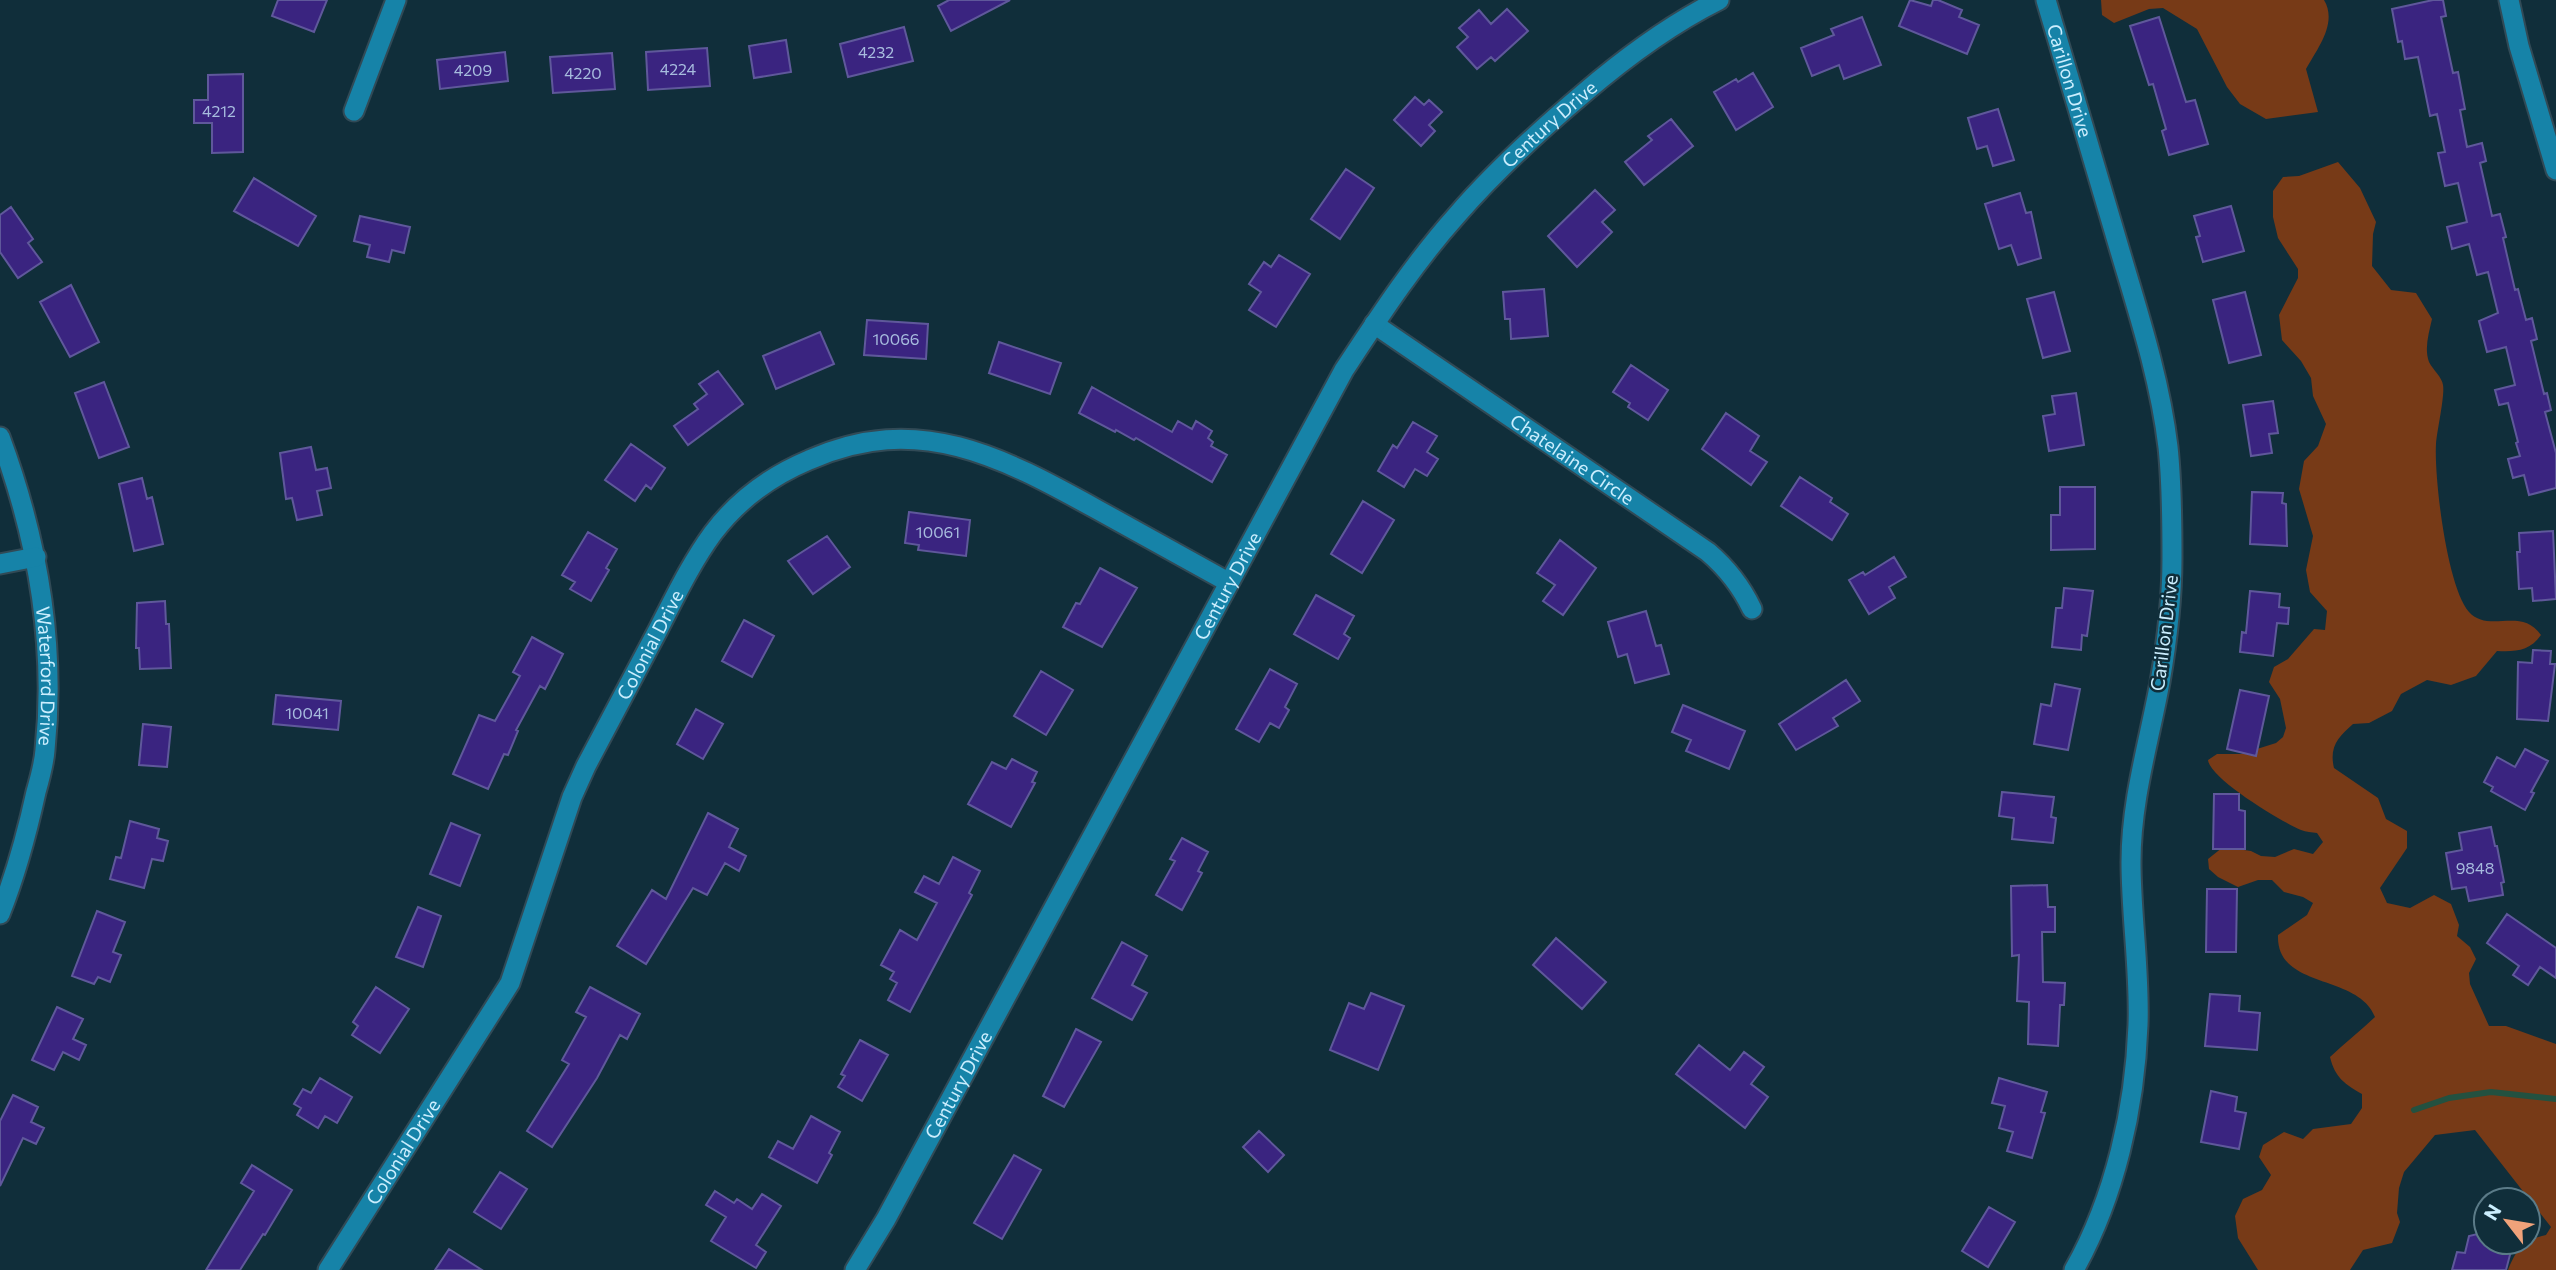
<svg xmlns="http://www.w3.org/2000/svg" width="2556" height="1270" font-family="Commissioner,sans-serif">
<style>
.green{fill:#773a17}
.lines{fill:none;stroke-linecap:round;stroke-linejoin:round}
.stream{stroke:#235140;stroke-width:6}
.building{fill:#3a2480;stroke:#5f589b;stroke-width:2}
.minor-casing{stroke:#314a56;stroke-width:23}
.minor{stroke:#1683a8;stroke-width:19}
.labels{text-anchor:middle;stroke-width:5;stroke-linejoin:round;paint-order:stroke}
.number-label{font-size:16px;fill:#a7bcde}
.street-label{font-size:19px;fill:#cbeefe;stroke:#102e3a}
</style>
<rect width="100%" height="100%" fill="#102e3a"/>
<path class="green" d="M2101,0H2324C2338,23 2317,49 2306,69L2318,112L2266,119L2240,104L2227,87L2197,29L2163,8L2149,9L2114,23L2102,15Z
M2338,162L2360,188L2376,222L2373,234L2372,266L2391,290L2416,293L2432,319C2429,333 2424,348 2429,362C2433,370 2442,377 2443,385C2445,396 2437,430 2436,444C2434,478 2447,587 2469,612C2489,634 2521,606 2541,635C2530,651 2515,652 2497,651L2476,676L2451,685L2427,680L2401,694L2392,711L2369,723L2353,724C2338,737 2329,747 2334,768L2378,798L2386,819L2407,831V848L2380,888L2387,903L2410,908L2434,895L2451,904L2459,925L2457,936L2470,947L2476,959L2469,973L2470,984L2489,1026H2506L2556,1044V1270H2508C2517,1248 2523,1240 2546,1235L2551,1227L2475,1130L2435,1135L2404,1172L2399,1188L2397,1213L2400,1222L2392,1243L2363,1250L2350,1270H2258L2238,1238L2235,1216L2243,1199L2262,1190L2271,1175L2259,1157L2263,1145L2284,1132L2303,1139L2313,1129L2351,1124L2362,1108V1094C2345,1084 2335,1078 2330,1057C2345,1043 2360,1031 2375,1017C2358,973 2276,990 2278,935L2307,915L2313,903L2303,897L2284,892L2272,880H2258L2238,887L2218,877L2209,869L2208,859L2223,847L2251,851L2261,856L2275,857L2294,849L2313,854L2323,842L2317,833C2312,832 2306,832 2301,830C2282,822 2210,779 2208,760L2217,754H2241L2276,743L2283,737L2286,728L2280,699L2269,682L2274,667L2288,659L2314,629L2325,630L2327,611L2310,592L2306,570L2313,536L2299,489L2304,461L2318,446L2326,424L2313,396L2311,378L2301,361L2282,340L2279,315L2298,278V269L2278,238L2273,217V191L2283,177L2299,176Z"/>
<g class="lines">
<path class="stream" d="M2414,1110L2449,1098L2491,1092L2556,1099"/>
</g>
<path class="building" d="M278,0H327L314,32L272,16Z
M949,0H1010L951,31L938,6Z
M1910,0L1931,6L1933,0H1938L1962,10L1959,17L1979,25L1967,54L1899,26Z
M2433,0H2443L2446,16L2441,17L2453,73L2458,72L2465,109L2460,110L2467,147L2482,143L2486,161L2480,163L2492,216L2500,214L2506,237L2503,238L2515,290L2518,289L2526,320L2532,318L2537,339L2531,341L2544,394L2547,393L2551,410L2545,412L2556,453V488L2529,495L2524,475L2513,478L2508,459L2520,456L2516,443L2518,442L2508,403L2499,405L2495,390L2515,385L2506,347L2487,352L2479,321L2498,313L2488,272L2477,275L2469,244L2452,249L2447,227L2467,222L2458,183L2445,186L2438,153L2445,152L2437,114L2430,116L2418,57L2405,59L2402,41L2398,42L2392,9Z
M1507,9L1528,31L1495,61L1491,57L1477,69L1457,47L1468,37L1459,28L1479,10L1491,24Z
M1862,17L1881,65L1844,79L1839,65L1812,76L1801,48L1834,35L1831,29Z
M2159,17L2186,102L2195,100L2208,144L2169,155L2162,131L2166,129L2153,84L2149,85L2130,26Z
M904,27L913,61L848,77L840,44Z
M786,40L791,72L754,78L749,46Z
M707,48L710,86L648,90L646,52Z
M505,52L508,81L440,89L437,60Z
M612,53L615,89L553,93L550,57Z
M1753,73L1773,107L1736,130L1714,92L1736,79L1738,82Z
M243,74V152L212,153V123H194V100H208V75Z
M1415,97L1424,105L1429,100L1442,112L1429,125L1435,131L1421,146L1394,120Z
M1998,109L2014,160L1993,166L1987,146L1977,149L1968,118Z
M1671,119L1693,146L1644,185L1625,162L1652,140L1648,136Z
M1346,169L1374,188L1340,239L1311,219Z
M254,178L316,216L298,246L234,211Z
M1595,190L1615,210L1602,222L1612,232L1577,267L1548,236Z
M2020,193L2026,213L2031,212L2041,258L2018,265L2011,245L1999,249L1985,204Z
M2231,206L2244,251L2203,262L2196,237L2200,236L2194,216Z
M11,207L33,239L28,243L42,262L18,278L0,252V215Z
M360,216L410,227L404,253L392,250L389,262L367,257L370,245L354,241Z
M1279,255L1310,274L1276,327L1249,310L1261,292L1249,284L1264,262L1271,267Z
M71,285L99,342L70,357L40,302Z
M1544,289L1548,336L1511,339L1510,319H1505L1503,292Z
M2054,292L2070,351L2043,358L2027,299Z
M2245,292L2261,355L2229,363L2213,300Z
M867,320L928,324L926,359L864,355Z
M820,332L834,364L776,389L763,356Z
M999,342L1061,363L1050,394L989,373Z
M1631,365L1668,390L1648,420L1628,407L1630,403L1613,392Z
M718,371L743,404L688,445L674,426L698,409L694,404L707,394L699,384Z
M104,382L129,447L99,458L75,393Z
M1092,387L1172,432L1178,421L1192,429L1196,421L1212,431L1208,438L1213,442L1211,446L1227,455L1212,482L1136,438L1134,440L1116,430L1115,432L1079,413Z
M2076,393L2084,445L2049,451L2043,416L2055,414L2052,396Z
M2273,401L2278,433L2269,434L2272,453L2251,456L2243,405Z
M1726,413L1759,436L1750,451L1767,462L1751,485L1702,449Z
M1413,422L1437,436L1427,452L1438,459L1427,476L1415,469L1404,487L1378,471L1393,445L1397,448Z
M631,444L665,468L651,489L646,485L635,501L605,480Z
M311,447L316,470L327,468L331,488L317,491L322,515L297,520L292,498L286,499L280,453Z
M1800,477L1832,498L1830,502L1848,514L1832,540L1781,506Z
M142,478L147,499L152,497L163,544L134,551L119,484Z
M2060,487H2095V549L2051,550V515H2060Z
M2252,492L2283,493L2282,503L2286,504L2287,546L2250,544Z
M1363,501L1394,520L1362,573L1331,554Z
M909,512L970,520L966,556L918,550L919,545L905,543Z
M2553,531L2556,599L2533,601L2532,588L2519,589L2517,552H2520L2519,533Z
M588,532L617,549L606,568L609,570L591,601L570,589L575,582L562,575Z
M827,536L850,567L813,594L788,561Z
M1560,540L1596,568L1563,615L1543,601L1555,585L1537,573Z
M1894,557L1906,577L1889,587L1895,598L1869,614L1849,580L1863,572L1865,575Z
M1100,568L1137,588L1102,647L1063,627L1076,603L1080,604Z
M2064,588L2093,591L2087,636L2082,635L2081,650L2052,647L2056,608H2062Z
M2250,591L2280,594L2279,607L2289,608L2288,624L2277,623L2273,656L2240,652L2242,632L2246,633Z
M1316,595L1354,616L1344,634L1350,638L1338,659L1294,634Z
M165,601L166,624H169L171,668L140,669L139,648H136L137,603Z
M1646,611L1656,646L1661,645L1669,674L1635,683L1627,654L1618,657L1608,622Z
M744,620L774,636L752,677L722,661Z
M532,637L563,654L545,689L540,686L516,730L518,731L508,755L504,754L488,789L453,774L479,715L495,721L520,676L513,672Z
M2533,650L2551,651L2550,664H2555L2548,721L2517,719L2518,662L2532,663Z
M1270,669L1297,684L1285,707L1289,710L1279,728L1270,723L1259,742L1236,729Z
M1041,671L1073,690L1046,735L1014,716Z
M1846,680L1860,701L1833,718L1838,726L1796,750L1779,724Z
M2055,684L2080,689L2068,750L2034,744L2041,704L2051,706Z
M2240,690L2269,696L2256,756L2227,749Z
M276,695L341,701L338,730L273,724Z
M1683,705L1745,731L1729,769L1686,751L1691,740L1672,732Z
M696,709L723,724L703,759L677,744Z
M143,724L171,727L167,767L139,765Z
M2525,749L2548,761L2531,792L2534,793L2525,810L2491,791L2493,787L2484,782L2497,757L2515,767Z
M1012,759L1037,772L1032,782L1035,783L1011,827L968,804L992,762L1006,769Z
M2002,792L2054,797L2051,817L2056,818L2053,843L2012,839L2014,818L1999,816Z
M2214,794H2239V810L2245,811V849H2213Z
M708,813L738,829L729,847L746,856L739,871L725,863L707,895L693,888L646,964L617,946L652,890L666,899Z
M130,821L159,829L157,838L168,841L163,861L152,859L144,888L110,879L116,857L121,858Z
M451,823L480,835L460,886L430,874Z
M2491,827L2495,846H2497L2504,882L2501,883L2503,895L2469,901L2466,887L2452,889L2446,853L2462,850L2459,833Z
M1182,838L1208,852L1198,871L1202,873L1182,910L1156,895L1175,861L1170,859Z
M953,857L980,871L969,893L972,895L910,1012L888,1000L897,983L890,979L894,972L881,965L900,930L917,940L937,903L915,892L924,876L939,884Z
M2047,885L2048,907H2055V932H2042L2043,982L2065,983L2064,1005H2060L2058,1046L2028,1044L2029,1002L2017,1001L2019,955L2012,956L2011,886Z
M2207,889H2237L2236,952H2206Z
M418,907L441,916L423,967L396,957Z
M97,911L125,922L113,952L121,955L110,982L98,977L94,984L72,976Z
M2507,914L2556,948V978L2540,967L2528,985L2513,975L2519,966L2487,943Z
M1556,938L1606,982L1582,1009L1533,965Z
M1122,942L1147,956L1132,985L1147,993L1132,1020L1092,998Z
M376,987L409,1009L380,1053L352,1035L358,1026L353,1022Z
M590,987L640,1014L627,1039L620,1035L597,1078L552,1147L527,1131L569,1064L562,1060L586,1017L576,1012Z
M1371,993L1404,1006L1378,1070L1330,1050L1349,1003L1364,1009Z
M2210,994L2240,996L2239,1011L2260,1013L2257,1050L2205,1046Z
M57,1007L83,1019L73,1039L86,1045L79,1060L63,1052L54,1070L32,1060Z
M1076,1029L1101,1042L1064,1107L1043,1096Z
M860,1040L888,1055L862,1101L838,1087L845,1076L841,1074Z
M1699,1045L1730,1070L1744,1052L1764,1067L1751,1084L1768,1097L1745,1128L1676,1074Z
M320,1078L352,1097L337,1123L325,1116L318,1128L297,1115L301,1108L294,1104L303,1089L311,1093Z
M1999,1078L2047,1092L2041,1112L2045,1113L2032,1158L2007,1151L2013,1132L1999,1128L2005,1106L1992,1103Z
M2211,1091L2237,1097L2235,1111L2246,1113L2239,1149L2201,1142Z
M13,1095L38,1107L31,1122L44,1128L36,1144L23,1138L0,1186V1121Z
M811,1116L840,1132L829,1153L832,1155L817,1183L769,1157L778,1141L793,1149Z
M1259,1131L1284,1155L1268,1172L1243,1147Z
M1014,1155L1041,1170L1002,1239L974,1223Z
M252,1165L292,1190L265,1235L263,1234L240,1270H206L254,1191L241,1183Z
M500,1172L527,1189L501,1229L474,1212Z
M715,1191L734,1203L737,1199L752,1209L762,1194L781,1206L756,1245L766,1252L756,1268L711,1241L726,1217L706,1205Z
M1989,1207L2015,1222L1988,1267L1962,1251Z
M2486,1232V1242H2499L2498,1247L2511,1251L2506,1270H2452L2457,1252L2465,1253L2469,1236Z
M449,1249L482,1270H435Z"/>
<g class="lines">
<g class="minor-casing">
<g id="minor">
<path id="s1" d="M2046,0C2071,84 2095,167 2120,251C2139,315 2160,380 2168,447C2172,484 2172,521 2172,558C2172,599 2167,642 2160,682C2149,742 2131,800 2131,862C2131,916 2140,971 2138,1025C2135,1108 2115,1197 2074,1270"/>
<path d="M2509,0L2519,46L2556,170"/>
<path d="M354,111L396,0"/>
<path id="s2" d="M1374,324L1708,552C1728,569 1741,586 1752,609"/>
<path id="s3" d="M0,437C37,537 56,644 45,750C44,764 40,778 36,792C27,833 16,874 0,914"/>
<path d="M0,564L36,557"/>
<path id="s4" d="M328,1270L510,983L572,797L586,766C610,721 634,675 658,630C675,597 691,563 713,533C738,500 771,476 809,460C918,411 1002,457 1098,510C1142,534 1185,558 1228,582"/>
<path id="s5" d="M855,1270L886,1219L1344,370C1379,317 1414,263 1457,215C1495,171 1539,131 1584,93C1626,57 1669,25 1719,0"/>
</g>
</g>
<use href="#minor" class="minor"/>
</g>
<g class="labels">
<g class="number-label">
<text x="876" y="58">4232</text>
<text x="678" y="75">4224</text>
<text x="473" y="76">4209</text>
<text x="583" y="79">4220</text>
<text x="219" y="117">4212</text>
<text x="896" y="345">10066</text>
<text x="938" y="538">10061</text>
<text x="307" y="719">10041</text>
<text x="2475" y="874">9848</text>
</g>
<g class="street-label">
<text dy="7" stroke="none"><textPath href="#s1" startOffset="84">Carillon Drive</textPath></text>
<text dy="7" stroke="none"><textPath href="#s5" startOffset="1346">Century Drive</textPath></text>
<text dy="7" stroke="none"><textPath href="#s2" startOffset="240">Chatelaine Circle</textPath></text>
<text dy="7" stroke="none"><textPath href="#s5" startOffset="779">Century Drive</textPath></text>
<text transform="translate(2164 633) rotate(-83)" y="7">Carillon Drive</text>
<text dy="7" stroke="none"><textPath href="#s4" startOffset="707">Colonial Drive</textPath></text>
<text dy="7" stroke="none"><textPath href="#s3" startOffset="245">Waterford Drive</textPath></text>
<text dy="7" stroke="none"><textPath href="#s5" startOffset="212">Century Drive</textPath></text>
<text dy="7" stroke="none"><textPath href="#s4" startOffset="140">Colonial Drive</textPath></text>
</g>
</g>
<g transform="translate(2507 1221) rotate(301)"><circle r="33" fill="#102e3a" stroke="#5b7b88" stroke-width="2"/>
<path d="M0-5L12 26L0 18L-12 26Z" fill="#f0a27a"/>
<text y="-10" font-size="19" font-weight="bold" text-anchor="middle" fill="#cbeefe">N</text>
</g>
</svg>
